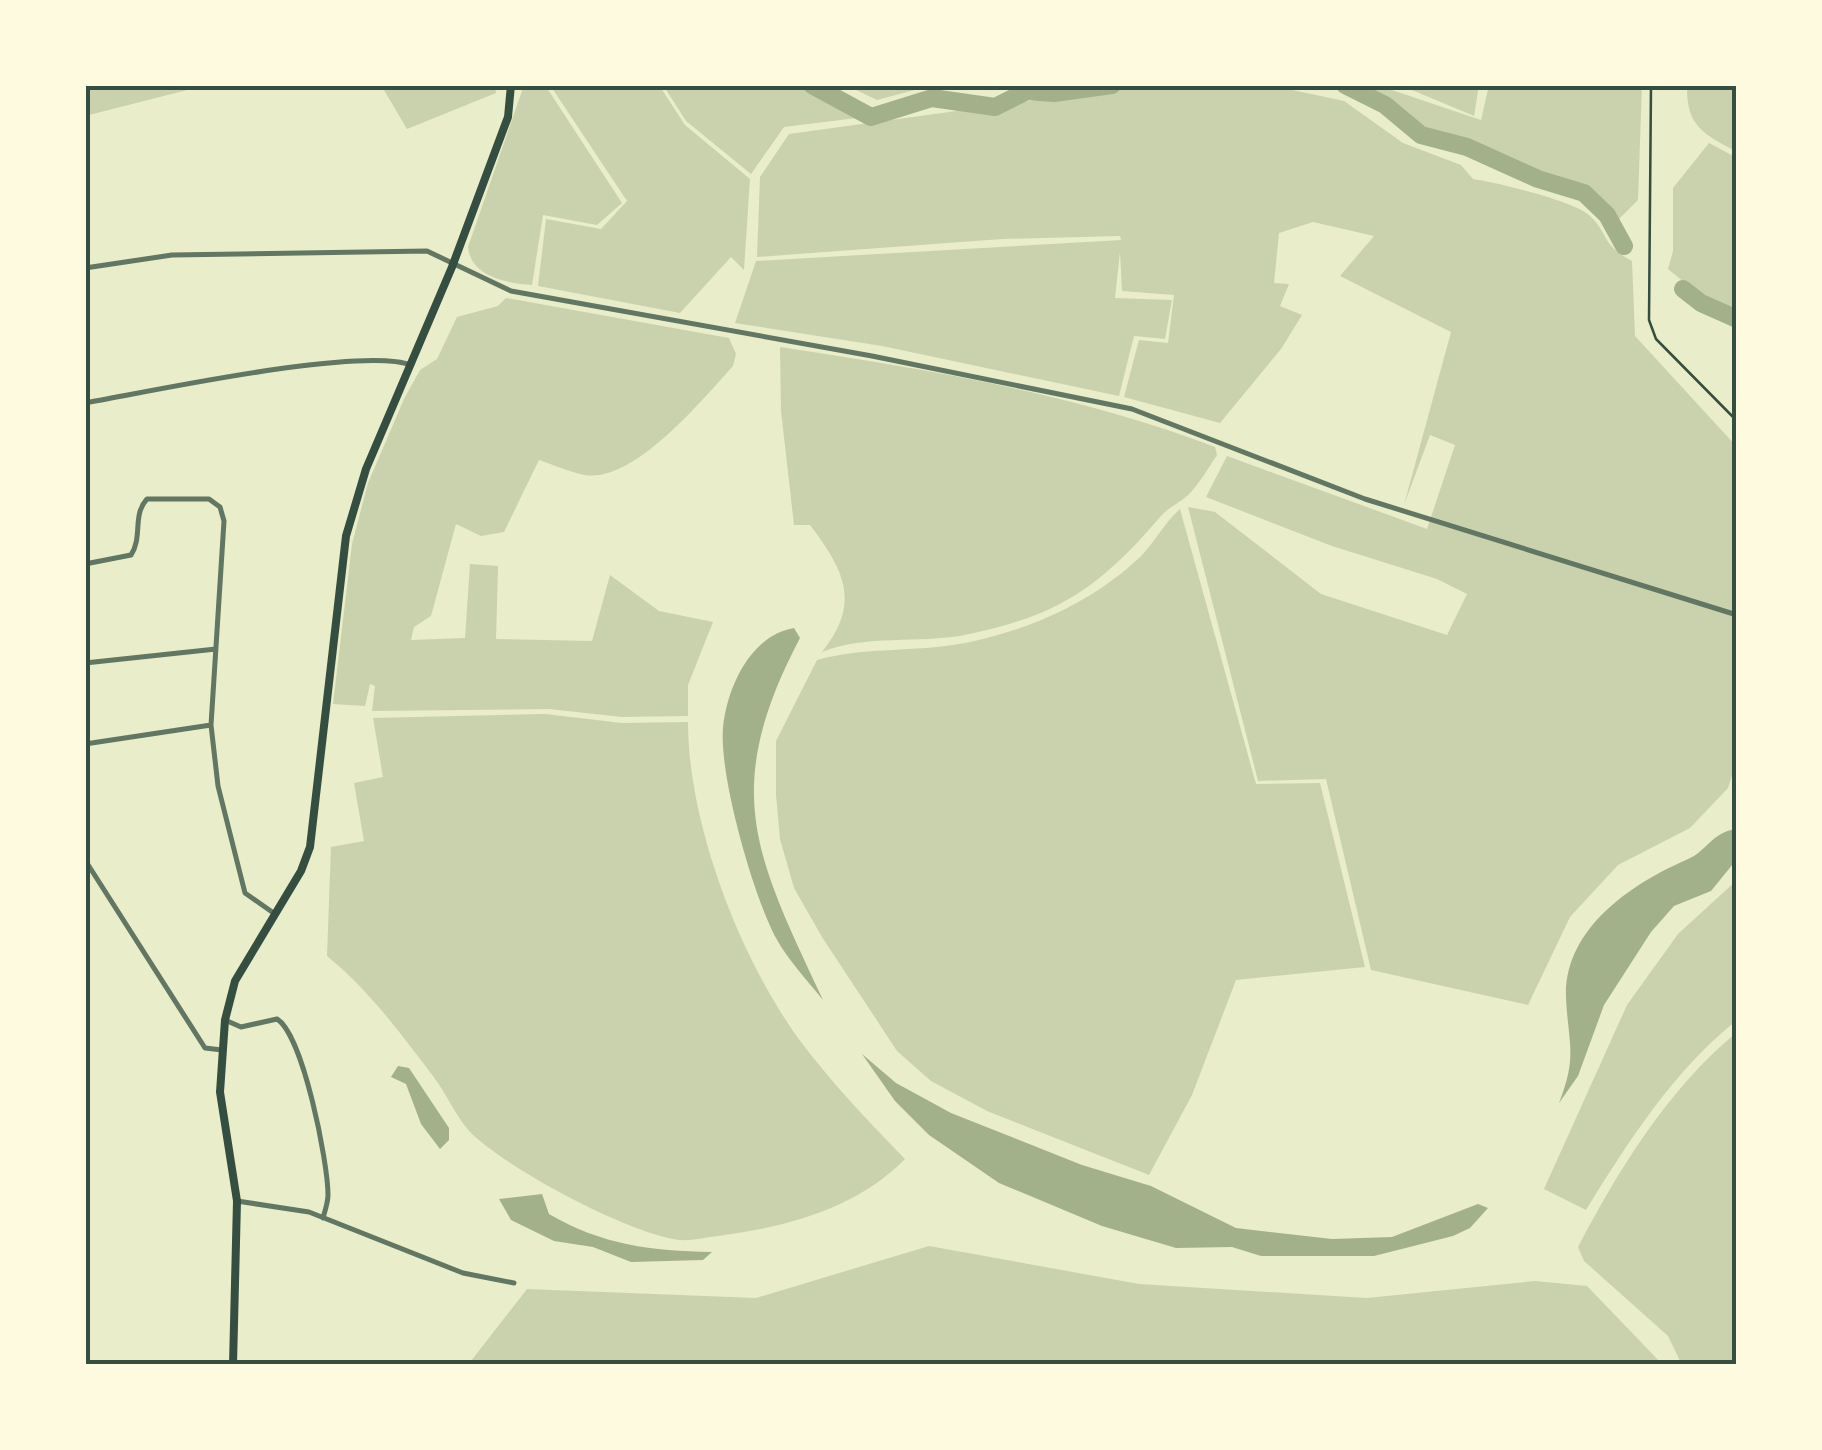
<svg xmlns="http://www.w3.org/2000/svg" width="1822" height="1450" font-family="'DM Sans',sans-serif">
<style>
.green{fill:#cad2ad}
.water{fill:#a3b18a}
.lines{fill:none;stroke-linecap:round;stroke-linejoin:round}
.river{stroke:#a3b18a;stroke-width:18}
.path{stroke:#344e41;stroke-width:2.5}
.minor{stroke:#617663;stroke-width:5}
.secondary{stroke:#344e41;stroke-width:8}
.neatline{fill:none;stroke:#344e41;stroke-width:4}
</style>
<rect width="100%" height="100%" fill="#e9edc9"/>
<path class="green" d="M85,85H207L85,116Z
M381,85H495L496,93L407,129Z
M524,85H545L622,203L597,225L543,215L532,285C507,283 471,277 468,247Z
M550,85H659L685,125L750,179L744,270L731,257L680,313L538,286L546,219L601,229L627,201Z
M663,85H820L873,116L784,127L751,174L686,121Z
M846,85H933L877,100Z
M1144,85H1269L1344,101L1403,143L1461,165L1473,179C1495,182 1573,201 1589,215C1609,233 1600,244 1632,261L1635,336L1737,447V761L1728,788L1690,828L1618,865L1570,917L1528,1005L1371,970L1326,779L1258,781L1188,507L1215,512L1321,594L1447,635L1467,594L1437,579L1332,546L1206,497L1227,456L1427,529L1455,445L1430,435L1404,505L1451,332L1340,276L1374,236L1313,222L1279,233L1274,283L1289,284L1280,306L1302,315L1281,349L1220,423L1124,397L1139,340L1168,343L1174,295L1122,291L1120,252L1115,298L1172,300L1165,339L1134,336L1119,396L882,346L735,323L756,261L1121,240L1120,236L1002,239L757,257L760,177L789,134Z
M1352,85H1377L1481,120L1489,85H1642L1638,200L1613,225L1606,206L1572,181L1512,163L1492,150L1447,133L1423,130Z
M1400,85H1479L1474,116Z
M1687,85H1737V152C1703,134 1686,126 1687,85Z
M1709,143L1737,158V313L1706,300L1668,269L1673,251V188Z
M506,298L729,338L736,354L733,366C702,400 634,483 585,475C569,472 554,465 539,460L504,532L481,536L456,524L431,616L414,627L411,640L465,638L470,564L498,566L496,639L592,641L610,575L659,611L713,622L688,685V716L622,717L549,709L372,711L375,686L370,684L365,706L333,704L352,544L368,483L404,399L420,370L437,359L457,317L498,306Z
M780,347C927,369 1076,394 1215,447L1217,455C1209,467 1201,481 1191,492C1182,502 1170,506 1161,516C1100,587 1059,616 965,635C918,644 866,634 822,652C861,603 845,571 810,525H794L781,411Z
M1180,509L1256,784L1320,783L1365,967L1236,980L1192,1095L1149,1175L987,1111L931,1081L897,1051L822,937L794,888L780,839L776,795V741L817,660C867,646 919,653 970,642C1032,629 1094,601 1140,557C1155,542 1164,523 1180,509Z
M545,714L622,723L688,722C688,823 739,956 798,1038C830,1081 867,1120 905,1159C856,1209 786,1227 718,1236C707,1237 692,1241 680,1240C629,1234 508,1169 471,1133C456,1117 446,1093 433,1076C401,1034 368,989 327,956L331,847L364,841L354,783L383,777L373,718Z
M1737,880V1020C1674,1070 1628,1142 1586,1210L1544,1189L1627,1005L1678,934Z
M1737,1032V1365H1682L1668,1336L1584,1261L1578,1247C1619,1169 1668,1089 1737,1032Z
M929,1246L1139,1284L1367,1298L1535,1281L1587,1286L1663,1365H442L471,1361L527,1289L756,1298Z"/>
<path class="water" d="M794,628L800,638C720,790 755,855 823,1000C807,980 788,960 776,938C753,895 719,776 723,728C727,687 751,635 794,628Z
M1737,829V859L1711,891L1674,906L1651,932L1604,1005L1578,1076L1559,1103C1578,1055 1568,1044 1566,997C1564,929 1631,884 1686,860C1707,852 1711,832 1737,829Z
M862,1054L896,1083L951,1113L1082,1165L1151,1186L1236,1228L1332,1239L1392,1237L1478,1204L1488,1208L1470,1228L1453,1236L1374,1256H1261L1232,1247L1176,1248L1102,1226L999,1183L929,1135L895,1101Z
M398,1066L409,1068L449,1128V1140L440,1149L421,1124L406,1084L391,1077Z
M542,1194L549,1214C602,1245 652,1251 712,1252L703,1260L631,1262L593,1247L554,1241L511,1220L499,1199Z"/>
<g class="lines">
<path class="river" d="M812,85L871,117L932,98L995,107L1027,91L1054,93L1112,85
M1345,85L1385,105L1421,135L1467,147L1538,179L1584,193L1607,215L1624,246
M1683,289L1701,303L1737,319"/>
<path class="path" d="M1651,85L1649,320L1656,339L1737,421"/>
<path class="minor" d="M85,268L172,255L427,251L511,291L872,356L1132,409L1365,499L1737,615
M85,403C148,392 361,346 411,365
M85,564L131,555C143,537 132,515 147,499H209L220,507L224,521L211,725L218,786L245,893L275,914
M85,663L216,649
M85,744L211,725
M85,860L205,1048L222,1050
M225,1020L241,1027L277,1019C303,1035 328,1162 328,1195C328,1202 325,1211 323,1218
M237,1201L309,1212L463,1273L514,1283"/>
<path class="secondary" d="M233,1365L237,1201L220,1092L225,1020L235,981L301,871L310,847L346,536L366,469L452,267L508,117L511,85"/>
</g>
<rect width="1822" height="1450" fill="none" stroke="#fefae0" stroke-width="175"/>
<rect x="88" y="88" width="1646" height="1274" class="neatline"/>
</svg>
